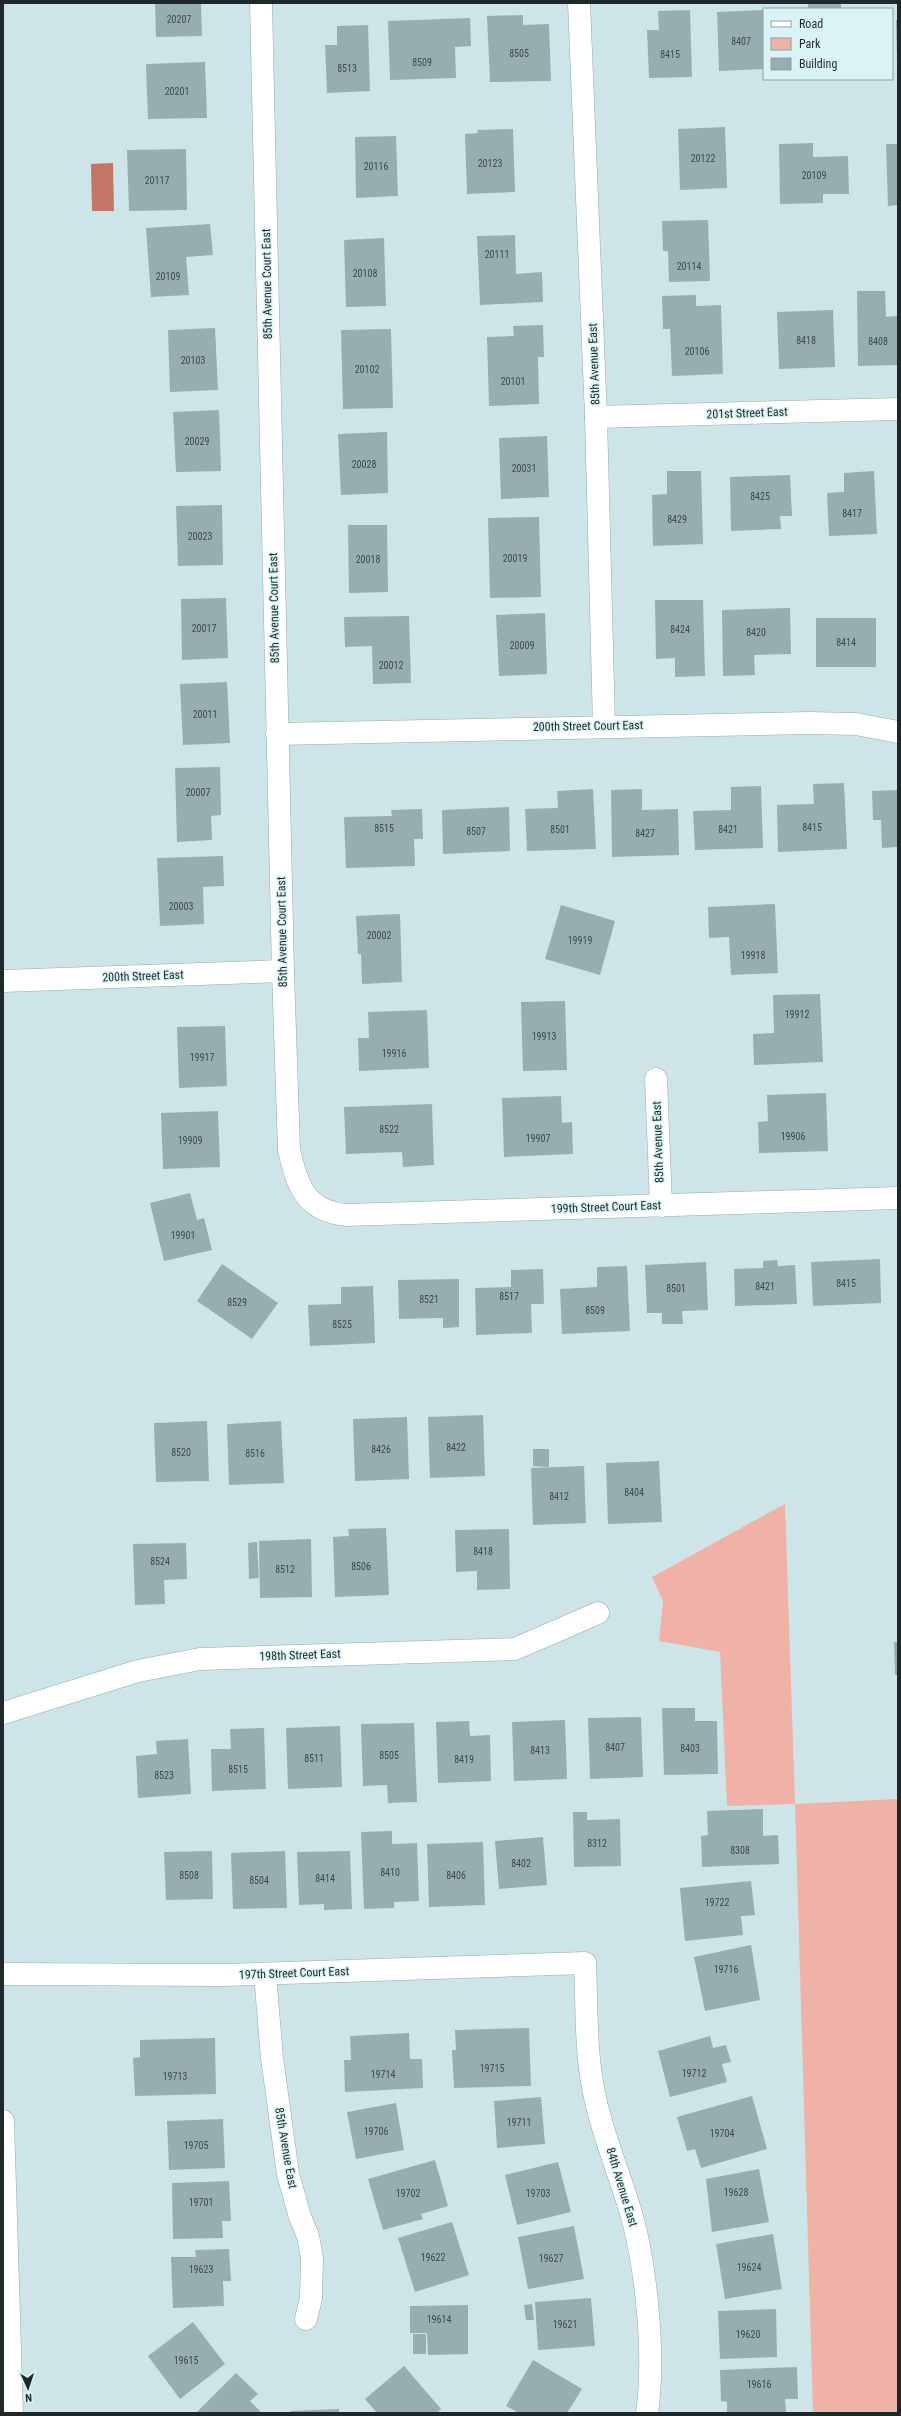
<svg xmlns="http://www.w3.org/2000/svg" width="901" height="2416" viewBox="0 0 901 2416" font-family="'Roboto Condensed',sans-serif">
	<rect width="100%" height="100%" fill="#cde5e9"/>
	<!-- green -->
	<polygon fill="#f0b2a6" points="785,1504 795,1804 898,1799 898,2413 813,2413 795,1804 727,1806 720,1652 659,1641 663,1601 652,1577"/>
	<!-- water -->
	<polygon fill="#c27668" points="113,163 114,211 92,211 91,164"/>
	<!-- building -->
	<g fill="#97aeb1">
		<polygon points="155,3 201,3 202,36 156,37"/>
		<rect x="808" y="3" width="33" height="6"/>
		<polygon points="690,10 692,77 649,78 647,30 659,30 658,11"/>
		<polygon points="764,10 764,69 719,71 717,12"/>
		<polygon points="523,15 523,25 549,24 551,81 490,82 487,16"/>
		<polygon points="470,18 471,46 455,47 456,78 390,80 388,21"/>
		<polygon points="896,20 898,20 898,62 897,62"/>
		<polygon points="368,25 370,91 327,93 325,45 337,45 337,26"/>
		<polygon points="205,62 207,118 148,119 146,64"/>
		<polygon points="725,127 727,188 680,190 678,129"/>
		<polygon points="513,129 515,192 467,194 465,134 478,133 477,130"/>
		<polygon points="396,136 398,196 356,198 355,137"/>
		<polygon points="813,143 813,157 848,156 849,194 823,194 823,203 780,204 779,144"/>
		<polygon points="886,144 898,144 898,205 888,206"/>
		<polygon points="186,149 187,210 129,211 127,150"/>
		<polygon points="708,220 710,281 669,282 668,251 663,251 662,221"/>
		<polygon points="210,224 213,255 186,257 189,295 151,297 146,228"/>
		<polygon points="515,235 516,274 542,272 543,302 480,305 477,236"/>
		<polygon points="384,238 386,306 346,307 344,240"/>
		<polygon points="857,291 885,291 886,317 898,316 898,365 858,366"/>
		<polygon points="696,295 696,306 721,305 723,374 672,376 670,329 663,329 662,296"/>
		<polygon points="833,310 835,367 779,369 777,312"/>
		<polygon points="543,325 544,357 538,357 539,404 489,406 487,337 514,336 513,326"/>
		<polygon points="215,328 218,390 170,392 168,330"/>
		<polygon points="391,329 393,408 343,409 341,330"/>
		<polygon points="219,410 221,471 176,472 173,412"/>
		<polygon points="387,432 388,493 341,495 338,434"/>
		<polygon points="547,436 549,497 501,499 499,438"/>
		<polygon points="667,471 701,471 703,544 653,546 652,495 667,494"/>
		<polygon points="874,471 877,534 829,536 827,493 844,492 844,473"/>
		<polygon points="790,475 792,516 780,516 781,529 731,531 730,477"/>
		<polygon points="222,505 223,565 178,566 176,506"/>
		<polygon points="539,517 541,597 490,598 488,518"/>
		<polygon points="348,525 387,525 388,592 349,593"/>
		<polygon points="226,598 228,658 182,660 181,599"/>
		<polygon points="655,600 703,600 705,676 675,677 675,658 656,659"/>
		<polygon points="790,608 791,654 754,655 755,675 723,676 722,610"/>
		<polygon points="545,613 547,674 499,676 496,615"/>
		<polygon points="409,616 411,683 373,684 372,646 345,647 344,617"/>
		<rect x="816" y="618" width="60" height="49"/>
		<polygon points="227,682 230,743 183,745 180,684"/>
		<polygon points="220,767 221,815 211,816 212,840 177,842 175,768"/>
		<polygon points="844,783 847,849 778,852 777,805 814,804 813,784"/>
		<polygon points="761,786 763,848 695,850 693,811 731,810 731,787"/>
		<polygon points="593,789 596,849 527,851 525,809 558,808 557,791"/>
		<polygon points="642,789 642,810 678,809 679,855 612,857 611,790"/>
		<polygon points="898,790 898,847 882,848 881,820 873,820 872,791"/>
		<polygon points="509,807 510,851 443,854 442,810"/>
		<polygon points="422,809 423,839 414,839 415,866 346,868 344,817 392,816 391,810"/>
		<polygon points="223,856 224,886 203,887 204,924 160,926 157,858"/>
		<polygon points="775,904 778,973 731,975 729,937 709,938 708,907"/>
		<polygon points="561,905 615,921 600,975 545,959"/>
		<polygon points="400,914 402,982 362,984 361,954 358,954 356,916"/>
		<polygon points="820,994 823,1062 754,1065 753,1034 774,1033 773,995"/>
		<polygon points="565,1001 567,1070 523,1071 521,1002"/>
		<polygon points="427,1010 429,1068 359,1071 358,1038 369,1038 368,1012"/>
		<polygon points="225,1026 227,1086 179,1088 177,1027"/>
		<polygon points="826,1093 828,1151 759,1153 758,1122 768,1121 767,1095"/>
		<polygon points="561,1096 562,1123 572,1122 573,1154 504,1157 502,1098"/>
		<polygon points="432,1104 434,1165 403,1167 402,1152 346,1154 344,1107"/>
		<polygon points="218,1111 220,1167 163,1169 161,1113"/>
		<polygon points="190,1193 197,1220 204,1218 212,1250 164,1261 150,1203"/>
		<polygon points="880,1259 881,1303 813,1306 811,1262"/>
		<polygon points="777,1260 778,1266 795,1265 797,1304 735,1306 734,1269 763,1268 763,1261"/>
		<polygon points="706,1262 708,1310 682,1311 683,1324 662,1324 662,1313 647,1313 645,1265"/>
		<polygon points="222,1264 278,1303 252,1339 197,1301"/>
		<polygon points="627,1266 630,1331 562,1334 560,1289 597,1287 597,1267"/>
		<polygon points="543,1269 544,1304 531,1304 532,1333 476,1335 475,1288 511,1287 511,1270"/>
		<polygon points="459,1279 459,1327 443,1328 443,1318 399,1319 398,1280"/>
		<polygon points="373,1286 375,1343 310,1346 308,1305 341,1304 341,1287"/>
		<polygon points="483,1415 485,1476 430,1478 428,1417"/>
		<polygon points="407,1417 409,1479 355,1481 353,1419"/>
		<polygon points="207,1421 209,1481 156,1482 154,1423"/>
		<polygon points="281,1421 284,1483 229,1485 227,1424"/>
		<polygon points="533,1449 549,1449 549,1467 533,1466"/>
		<polygon points="659,1461 662,1522 608,1524 606,1463"/>
		<polygon points="584,1466 586,1523 533,1525 531,1468"/>
		<polygon points="386,1528 389,1595 335,1597 333,1537 349,1536 348,1529"/>
		<polygon points="509,1529 510,1589 477,1590 477,1571 456,1572 455,1530"/>
		<polygon points="311,1539 312,1597 260,1598 259,1541"/>
		<polygon points="257,1542 259,1578 249,1579 248,1543"/>
		<polygon points="186,1543 187,1579 164,1580 165,1604 135,1605 133,1544"/>
		<polygon points="894,1642 898,1642 898,1675 895,1675"/>
		<polygon points="662,1708 695,1708 695,1721 717,1721 718,1774 664,1775"/>
		<polygon points="641,1717 643,1777 590,1779 588,1718"/>
		<polygon points="565,1720 567,1779 514,1781 512,1722"/>
		<polygon points="469,1721 470,1736 490,1735 491,1781 438,1783 436,1722"/>
		<polygon points="414,1723 417,1802 388,1803 387,1785 363,1786 361,1724"/>
		<polygon points="340,1726 342,1787 288,1789 286,1728"/>
		<polygon points="264,1728 266,1789 212,1791 211,1749 231,1749 230,1729"/>
		<polygon points="188,1739 191,1794 138,1798 136,1756 157,1754 156,1741"/>
		<polygon points="763,1809 763,1836 778,1835 779,1864 702,1867 701,1836 708,1835 707,1811"/>
		<polygon points="573,1812 587,1812 587,1820 620,1819 621,1866 574,1867"/>
		<polygon points="392,1831 392,1844 417,1843 419,1901 394,1902 394,1908 364,1909 361,1832"/>
		<polygon points="543,1837 547,1885 499,1889 495,1841"/>
		<polygon points="483,1842 485,1905 429,1907 427,1844"/>
		<polygon points="212,1851 213,1899 166,1900 164,1852"/>
		<polygon points="285,1851 287,1908 233,1909 231,1853"/>
		<polygon points="350,1851 352,1909 324,1910 324,1904 299,1905 297,1852"/>
		<polygon points="751,1881 755,1915 741,1916 743,1935 685,1941 680,1888"/>
		<polygon points="751,1945 760,2000 705,2011 694,1957"/>
		<polygon points="529,2028 531,2086 454,2088 452,2050 456,2050 455,2030"/>
		<polygon points="409,2033 410,2059 422,2059 423,2088 345,2092 344,2060 351,2060 350,2036"/>
		<polygon points="710,2036 713,2048 726,2045 731,2062 722,2064 727,2082 670,2097 658,2051"/>
		<polygon points="215,2038 216,2094 135,2096 133,2058 140,2057 140,2040"/>
		<polygon points="752,2096 767,2149 701,2168 695,2149 687,2151 677,2117"/>
		<polygon points="541,2097 545,2144 497,2148 494,2101"/>
		<polygon points="396,2103 404,2150 356,2159 347,2112"/>
		<polygon points="223,2119 225,2168 169,2170 167,2121"/>
		<polygon points="435,2160 448,2206 421,2214 423,2219 383,2230 368,2179"/>
		<polygon points="558,2162 571,2212 517,2225 505,2175"/>
		<polygon points="759,2169 769,2222 712,2232 706,2179"/>
		<polygon points="229,2181 231,2221 222,2221 223,2238 173,2239 172,2183"/>
		<polygon points="452,2222 469,2275 415,2292 398,2238"/>
		<polygon points="574,2226 584,2279 528,2289 518,2237"/>
		<polygon points="773,2234 782,2289 725,2299 716,2244"/>
		<polygon points="229,2249 231,2281 223,2281 224,2306 173,2308 171,2257 196,2257 195,2250"/>
		<polygon points="591,2298 595,2346 538,2350 535,2302"/>
		<polygon points="532,2304 534,2320 526,2320 524,2305"/>
		<polygon points="468,2305 468,2354 428,2355 427,2333 410,2333 410,2306"/>
		<polygon points="776,2309 777,2357 720,2359 718,2311"/>
		<polygon points="193,2322 225,2364 180,2399 148,2356"/>
		<rect x="413" y="2334" width="13" height="20"/>
		<polygon points="533,2360 582,2389 567,2413 519,2413 506,2406"/>
		<polygon points="404,2366 441,2409 437,2413 377,2413 365,2399"/>
		<polygon points="797,2367 798,2399 785,2399 786,2413 727,2413 727,2402 721,2401 720,2370"/>
		<polygon points="236,2373 258,2394 250,2401 262,2413 196,2413"/>
		<polygon points="339,2409 339,2413 290,2413 290,2411"/>
	</g>
	<g fill="none" stroke-linecap="round" stroke-linejoin="round">
		<defs>
			<g id="minor">
				<path d="M261 3 283 971 289 1150C297 1185 305 1211 346 1215L898 1198"/>
				<polyline points="579,3 596,417 604,725"/>
				<polyline points="596,417 898,409"/>
				<polyline points="277,734 809,723 856,724 898,732"/>
				<polyline points="3,981 283,971"/>
				<polyline points="656,1079 661,1206"/>
				<polyline points="3,1713 138,1671 200,1659 515,1649 598,1613"/>
				<path d="M3 1974 223 1975 585 1963C587 2008 585 2057 596 2102 605 2142 622 2180 633 2220 647 2275 655 2357 647 2413"/>
				<polyline points="265,1974 272,2058 288,2174 300,2217 308,2236 312,2258 311,2298 306,2319"/>
			</g>
			<polyline id="tertiary" points="3,2121 12,2413"/>
		</defs>
		<!-- minor casing -->
		<use href="#minor" stroke="#93aaad" stroke-width="23"/>
		<!-- tertiary casing -->
		<use href="#tertiary" stroke="#93aaad" stroke-width="23"/>
		<!-- minor -->
		<use href="#minor" stroke="#fff" stroke-width="22"/>
		<!-- tertiary -->
		<use href="#tertiary" stroke="#fff" stroke-width="22"/>
	</g>
	<g text-anchor="middle" dominant-baseline="central" stroke-width="3" stroke-linejoin="round" paint-order="stroke">
		<!-- number labels -->
		<g font-size="10" fill="#3d4a4c">
			<text x="179" y="19">20207</text>
			<text x="741" y="41">8407</text>
			<text x="519" y="53">8505</text>
			<text x="670" y="54">8415</text>
			<text x="422" y="62">8509</text>
			<text x="347" y="68">8513</text>
			<text x="177" y="91">20201</text>
			<text x="703" y="158">20122</text>
			<text x="490" y="163">20123</text>
			<text x="376" y="166">20116</text>
			<text x="814" y="175">20109</text>
			<text x="157" y="180">20117</text>
			<text x="497" y="254">20111</text>
			<text x="689" y="266">20114</text>
			<text x="365" y="273">20108</text>
			<text x="168" y="276">20109</text>
			<text x="806" y="340">8418</text>
			<text x="878" y="341">8408</text>
			<text x="697" y="351">20106</text>
			<text x="193" y="360">20103</text>
			<text x="367" y="369">20102</text>
			<text x="513" y="381">20101</text>
			<text x="197" y="441">20029</text>
			<text x="364" y="464">20028</text>
			<text x="524" y="468">20031</text>
			<text x="760" y="496">8425</text>
			<text x="852" y="513">8417</text>
			<text x="677" y="519">8429</text>
			<text x="200" y="536">20023</text>
			<text x="515" y="558">20019</text>
			<text x="368" y="559">20018</text>
			<text x="204" y="628">20017</text>
			<text x="680" y="629">8424</text>
			<text x="756" y="632">8420</text>
			<text x="846" y="642">8414</text>
			<text x="522" y="645">20009</text>
			<text x="391" y="665">20012</text>
			<text x="205" y="714">20011</text>
			<text x="198" y="792">20007</text>
			<text x="812" y="827">8415</text>
			<text x="384" y="828">8515</text>
			<text x="560" y="829">8501</text>
			<text x="728" y="829">8421</text>
			<text x="476" y="831">8507</text>
			<text x="645" y="833">8427</text>
			<text x="181" y="906">20003</text>
			<text x="379" y="935">20002</text>
			<text x="580" y="940">19919</text>
			<text x="753" y="955">19918</text>
			<text x="797" y="1014">19912</text>
			<text x="544" y="1036">19913</text>
			<text x="394" y="1053">19916</text>
			<text x="202" y="1057">19917</text>
			<text x="389" y="1129">8522</text>
			<text x="793" y="1136">19906</text>
			<text x="538" y="1138">19907</text>
			<text x="190" y="1140">19909</text>
			<text x="183" y="1235">19901</text>
			<text x="846" y="1283">8415</text>
			<text x="765" y="1286">8421</text>
			<text x="676" y="1288">8501</text>
			<text x="509" y="1296">8517</text>
			<text x="429" y="1299">8521</text>
			<text x="237" y="1302">8529</text>
			<text x="595" y="1310">8509</text>
			<text x="342" y="1324">8525</text>
			<text x="456" y="1447">8422</text>
			<text x="381" y="1449">8426</text>
			<text x="181" y="1452">8520</text>
			<text x="255" y="1453">8516</text>
			<text x="634" y="1492">8404</text>
			<text x="559" y="1496">8412</text>
			<text x="483" y="1551">8418</text>
			<text x="160" y="1561">8524</text>
			<text x="361" y="1566">8506</text>
			<text x="285" y="1569">8512</text>
			<text x="615" y="1747">8407</text>
			<text x="690" y="1748">8403</text>
			<text x="540" y="1750">8413</text>
			<text x="389" y="1755">8505</text>
			<text x="314" y="1758">8511</text>
			<text x="464" y="1759">8419</text>
			<text x="238" y="1769">8515</text>
			<text x="164" y="1775">8523</text>
			<text x="597" y="1843">8312</text>
			<text x="740" y="1850">8308</text>
			<text x="521" y="1863">8402</text>
			<text x="390" y="1872">8410</text>
			<text x="189" y="1875">8508</text>
			<text x="456" y="1875">8406</text>
			<text x="325" y="1878">8414</text>
			<text x="259" y="1880">8504</text>
			<text x="717" y="1902">19722</text>
			<text x="726" y="1969">19716</text>
			<text x="492" y="2068">19715</text>
			<text x="694" y="2073">19712</text>
			<text x="383" y="2074">19714</text>
			<text x="175" y="2076">19713</text>
			<text x="519" y="2122">19711</text>
			<text x="376" y="2131">19706</text>
			<text x="722" y="2133">19704</text>
			<text x="196" y="2145">19705</text>
			<text x="736" y="2192">19628</text>
			<text x="408" y="2193">19702</text>
			<text x="538" y="2193">19703</text>
			<text x="201" y="2202">19701</text>
			<text x="433" y="2257">19622</text>
			<text x="551" y="2258">19627</text>
			<text x="749" y="2267">19624</text>
			<text x="201" y="2269">19623</text>
			<text x="439" y="2319">19614</text>
			<text x="565" y="2324">19621</text>
			<text x="748" y="2334">19620</text>
			<text x="186" y="2360">19615</text>
			<text x="759" y="2384">19616</text>
		</g>
		<!-- street labels -->
		<g font-size="12" fill="#1f282a" stroke="#daf3f6">
			<text transform="translate(267 284) rotate(-91)">85th Avenue Court East</text>
			<text transform="translate(594 364) rotate(-92)">85th Avenue East</text>
			<text transform="translate(747 413) rotate(-2)">201st Street East</text>
			<text transform="translate(274 608) rotate(-91)">85th Avenue Court East</text>
			<text transform="translate(588 726) rotate(-1)">200th Street Court East</text>
			<text transform="translate(282 932) rotate(-91)">85th Avenue Court East</text>
			<text transform="translate(143 976) rotate(-2)">200th Street East</text>
			<text transform="translate(658 1142) rotate(-92)">85th Avenue East</text>
			<text transform="translate(606 1207) rotate(-2)">199th Street Court East</text>
			<text transform="translate(300 1655) rotate(-2)">198th Street East</text>
			<text transform="translate(294 1973) rotate(-2)">197th Street Court East</text>
			<text transform="translate(286 2148) rotate(80)">85th Avenue East</text>
			<text transform="translate(622 2187) rotate(73)">84th Avenue East</text>
		</g>
	</g>
	<!-- border -->
	<rect width="901" height="2416" fill="none" stroke="#1f282a" stroke-width="8"/>
	<!-- legend -->
	<rect x="763" y="8" width="130" height="72" fill="#daf3f6" stroke="#8fa2a4"/>
	<rect x="771" y="21" width="20" height="6" fill="#ffffff" stroke="#8fa2a4"/>
	<text x="799" y="28" font-size="12" fill="#1f282a">Road</text>
	<rect x="771" y="38" width="20" height="12" fill="#f0b2a6" stroke="#8fa2a4"/>
	<text x="799" y="48" font-size="12" fill="#1f282a">Park</text>
	<rect x="771" y="58" width="20" height="12" fill="#97aeb1" stroke="#8fa2a4"/>
	<text x="799" y="68" font-size="12" fill="#1f282a">Building</text>
	<!-- north arrow -->
	<g transform="translate(28 2388) rotate(177)" stroke="#daf3f6" stroke-width="3" paint-order="stroke">
	<path d="M0-3L7 15L0 10L-7 15Z" fill="#1f282a"/>
	<text y="-6" font-size="11" font-weight="bold" text-anchor="middle" fill="#1f282a">N</text>
	</g>
</svg>
